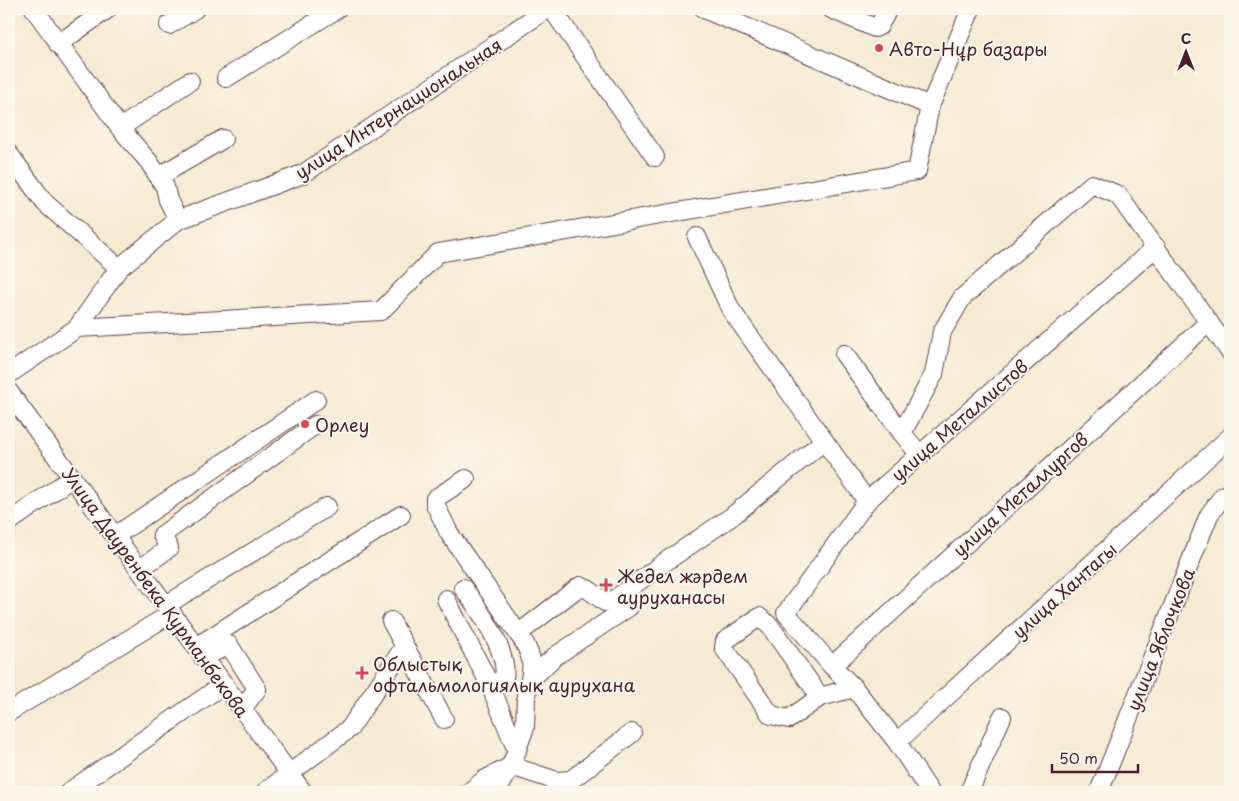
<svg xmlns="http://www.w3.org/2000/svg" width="1239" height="801" viewBox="0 0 1239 801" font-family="'Playpen Sans',sans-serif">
	<rect width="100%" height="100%" fill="#fbf7ec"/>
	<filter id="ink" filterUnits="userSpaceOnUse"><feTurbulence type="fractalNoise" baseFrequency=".02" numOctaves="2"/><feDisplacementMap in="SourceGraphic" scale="10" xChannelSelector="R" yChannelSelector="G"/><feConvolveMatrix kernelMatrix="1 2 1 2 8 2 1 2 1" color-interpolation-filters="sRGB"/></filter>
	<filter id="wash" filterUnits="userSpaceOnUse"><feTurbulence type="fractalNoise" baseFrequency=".0096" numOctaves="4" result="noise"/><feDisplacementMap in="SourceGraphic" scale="20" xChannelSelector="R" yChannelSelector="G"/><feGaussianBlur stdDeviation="1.12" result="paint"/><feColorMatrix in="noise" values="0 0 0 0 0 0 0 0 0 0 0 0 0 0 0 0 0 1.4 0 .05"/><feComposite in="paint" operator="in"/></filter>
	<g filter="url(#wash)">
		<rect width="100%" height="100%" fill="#f5ead3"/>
	</g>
	<g filter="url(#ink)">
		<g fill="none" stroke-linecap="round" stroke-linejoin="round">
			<defs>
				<g id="minor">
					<polyline points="34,9 120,128 149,162 165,187 168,200 178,220"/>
					<polyline points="552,9 655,157"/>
					<polyline points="704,9 930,106"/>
					<polyline points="831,9 875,28 879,26 888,9"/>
					<polyline points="169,25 195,9"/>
					<polyline points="58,44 108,9"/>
					<polyline points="226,78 337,9"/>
					<polyline points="120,128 190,81"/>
					<polyline points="9,154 45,203 119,268"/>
					<polyline points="158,177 223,139"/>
					<polyline points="697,237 731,310 867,501"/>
					<polyline points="77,328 381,311 438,253 917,171 930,106 971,9"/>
					<polyline points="844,354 902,433"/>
					<polyline points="9,374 77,328 119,268 178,220 303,174 547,9"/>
					<polyline points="9,392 303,792"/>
					<polyline points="920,455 902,433 934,374 942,332 962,298 1092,184 1118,195 1230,352"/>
					<path d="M466 479 439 496 435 499V504L449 533 524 642C532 658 533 663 530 680"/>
					<polyline points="9,522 72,478"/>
					<polyline points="115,536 316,400"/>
					<polyline points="140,569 169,548 162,535 315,425"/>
					<path d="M463 588C478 607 509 652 504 677L497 683 490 685"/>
					<polyline points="446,599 490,685 517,751"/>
					<polyline points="166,605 327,507"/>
					<polyline points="391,621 444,719"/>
					<polyline points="518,634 580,586 589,590 605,602 612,601 665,562 731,517 824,441"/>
					<polyline points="196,647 401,515"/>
					<polyline points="203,657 229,645 257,689 242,709"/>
					<polyline points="832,666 1209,322"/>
					<polyline points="820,697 770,626 759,617 725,641 724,648 771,715 789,719 820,697 854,688"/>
					<polyline points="9,712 172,613"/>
					<polyline points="897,742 1230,437"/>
					<polyline points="69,792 224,684"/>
					<polyline points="265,792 350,728 404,647"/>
					<polyline points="469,792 484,780 511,766 557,781 571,780 632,733"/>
					<polyline points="497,792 511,766 525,727 526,695 530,680 554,657 629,607"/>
					<polyline points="930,792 897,742 854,688 832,666 786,613 867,501 1156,247"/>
					<polyline points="969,792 1002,717"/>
					<polyline points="1099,792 1209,515 1222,497 1230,492"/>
				</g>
			</defs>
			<!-- minor casing -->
			<use href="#minor" stroke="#643d44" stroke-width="20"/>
			<!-- minor -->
			<use href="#minor" stroke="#fff" stroke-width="18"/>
		</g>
	</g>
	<!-- markers -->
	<g fill="#d1495b" stroke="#fbf7ec" stroke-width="2">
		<circle cx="879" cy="48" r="5"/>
		<circle cx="305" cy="424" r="5"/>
		<path d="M603.5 577.5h5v5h5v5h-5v5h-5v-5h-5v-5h5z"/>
		<path d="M359.5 665.5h5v5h5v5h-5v5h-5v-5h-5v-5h5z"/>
	</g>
	<g text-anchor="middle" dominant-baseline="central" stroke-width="4" stroke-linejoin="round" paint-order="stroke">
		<!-- poi labels -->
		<g font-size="18" fill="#4a1f2b" stroke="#fbf7ec" text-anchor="start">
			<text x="889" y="48">Авто-Нұр базары</text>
			<text x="315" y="424">Орлеу</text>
			<text x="617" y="575">Жедел жәрдем<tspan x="617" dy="21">ауруханасы</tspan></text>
			<text x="373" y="663">Облыстық<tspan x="373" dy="21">офтальмологиялық аурухана</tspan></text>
		</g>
		<!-- street labels -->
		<g font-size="18" fill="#4a1f2b" stroke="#fbf7ec">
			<text transform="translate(398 108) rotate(-33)">улица Интернациональная</text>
			<text transform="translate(959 420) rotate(-41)">улица Металлистов</text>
			<text transform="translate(1020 494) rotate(-42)">улица Металлургов</text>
			<text transform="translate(1064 590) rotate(-42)">улица Хантагы</text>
			<text transform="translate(156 592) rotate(54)">Улица Дауренбека Курманбекова</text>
			<text transform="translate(1160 639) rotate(-68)">улица Яблочкова</text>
		</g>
	</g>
	<!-- margin -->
	<rect width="1239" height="801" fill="none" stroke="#fbf7ec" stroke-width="30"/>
	<!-- north arrow -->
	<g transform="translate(1186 52)" stroke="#fbf7ec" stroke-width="4" paint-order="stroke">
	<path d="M0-4L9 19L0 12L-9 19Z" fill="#4a1f2b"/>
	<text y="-8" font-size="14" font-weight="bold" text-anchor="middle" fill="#4a1f2b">С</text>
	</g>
	<!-- scale -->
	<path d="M1052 764v8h86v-8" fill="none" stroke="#4a1f2b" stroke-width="2.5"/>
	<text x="1059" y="764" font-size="15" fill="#4a1f2b" stroke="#fbf7ec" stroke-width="4" paint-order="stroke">50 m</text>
</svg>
